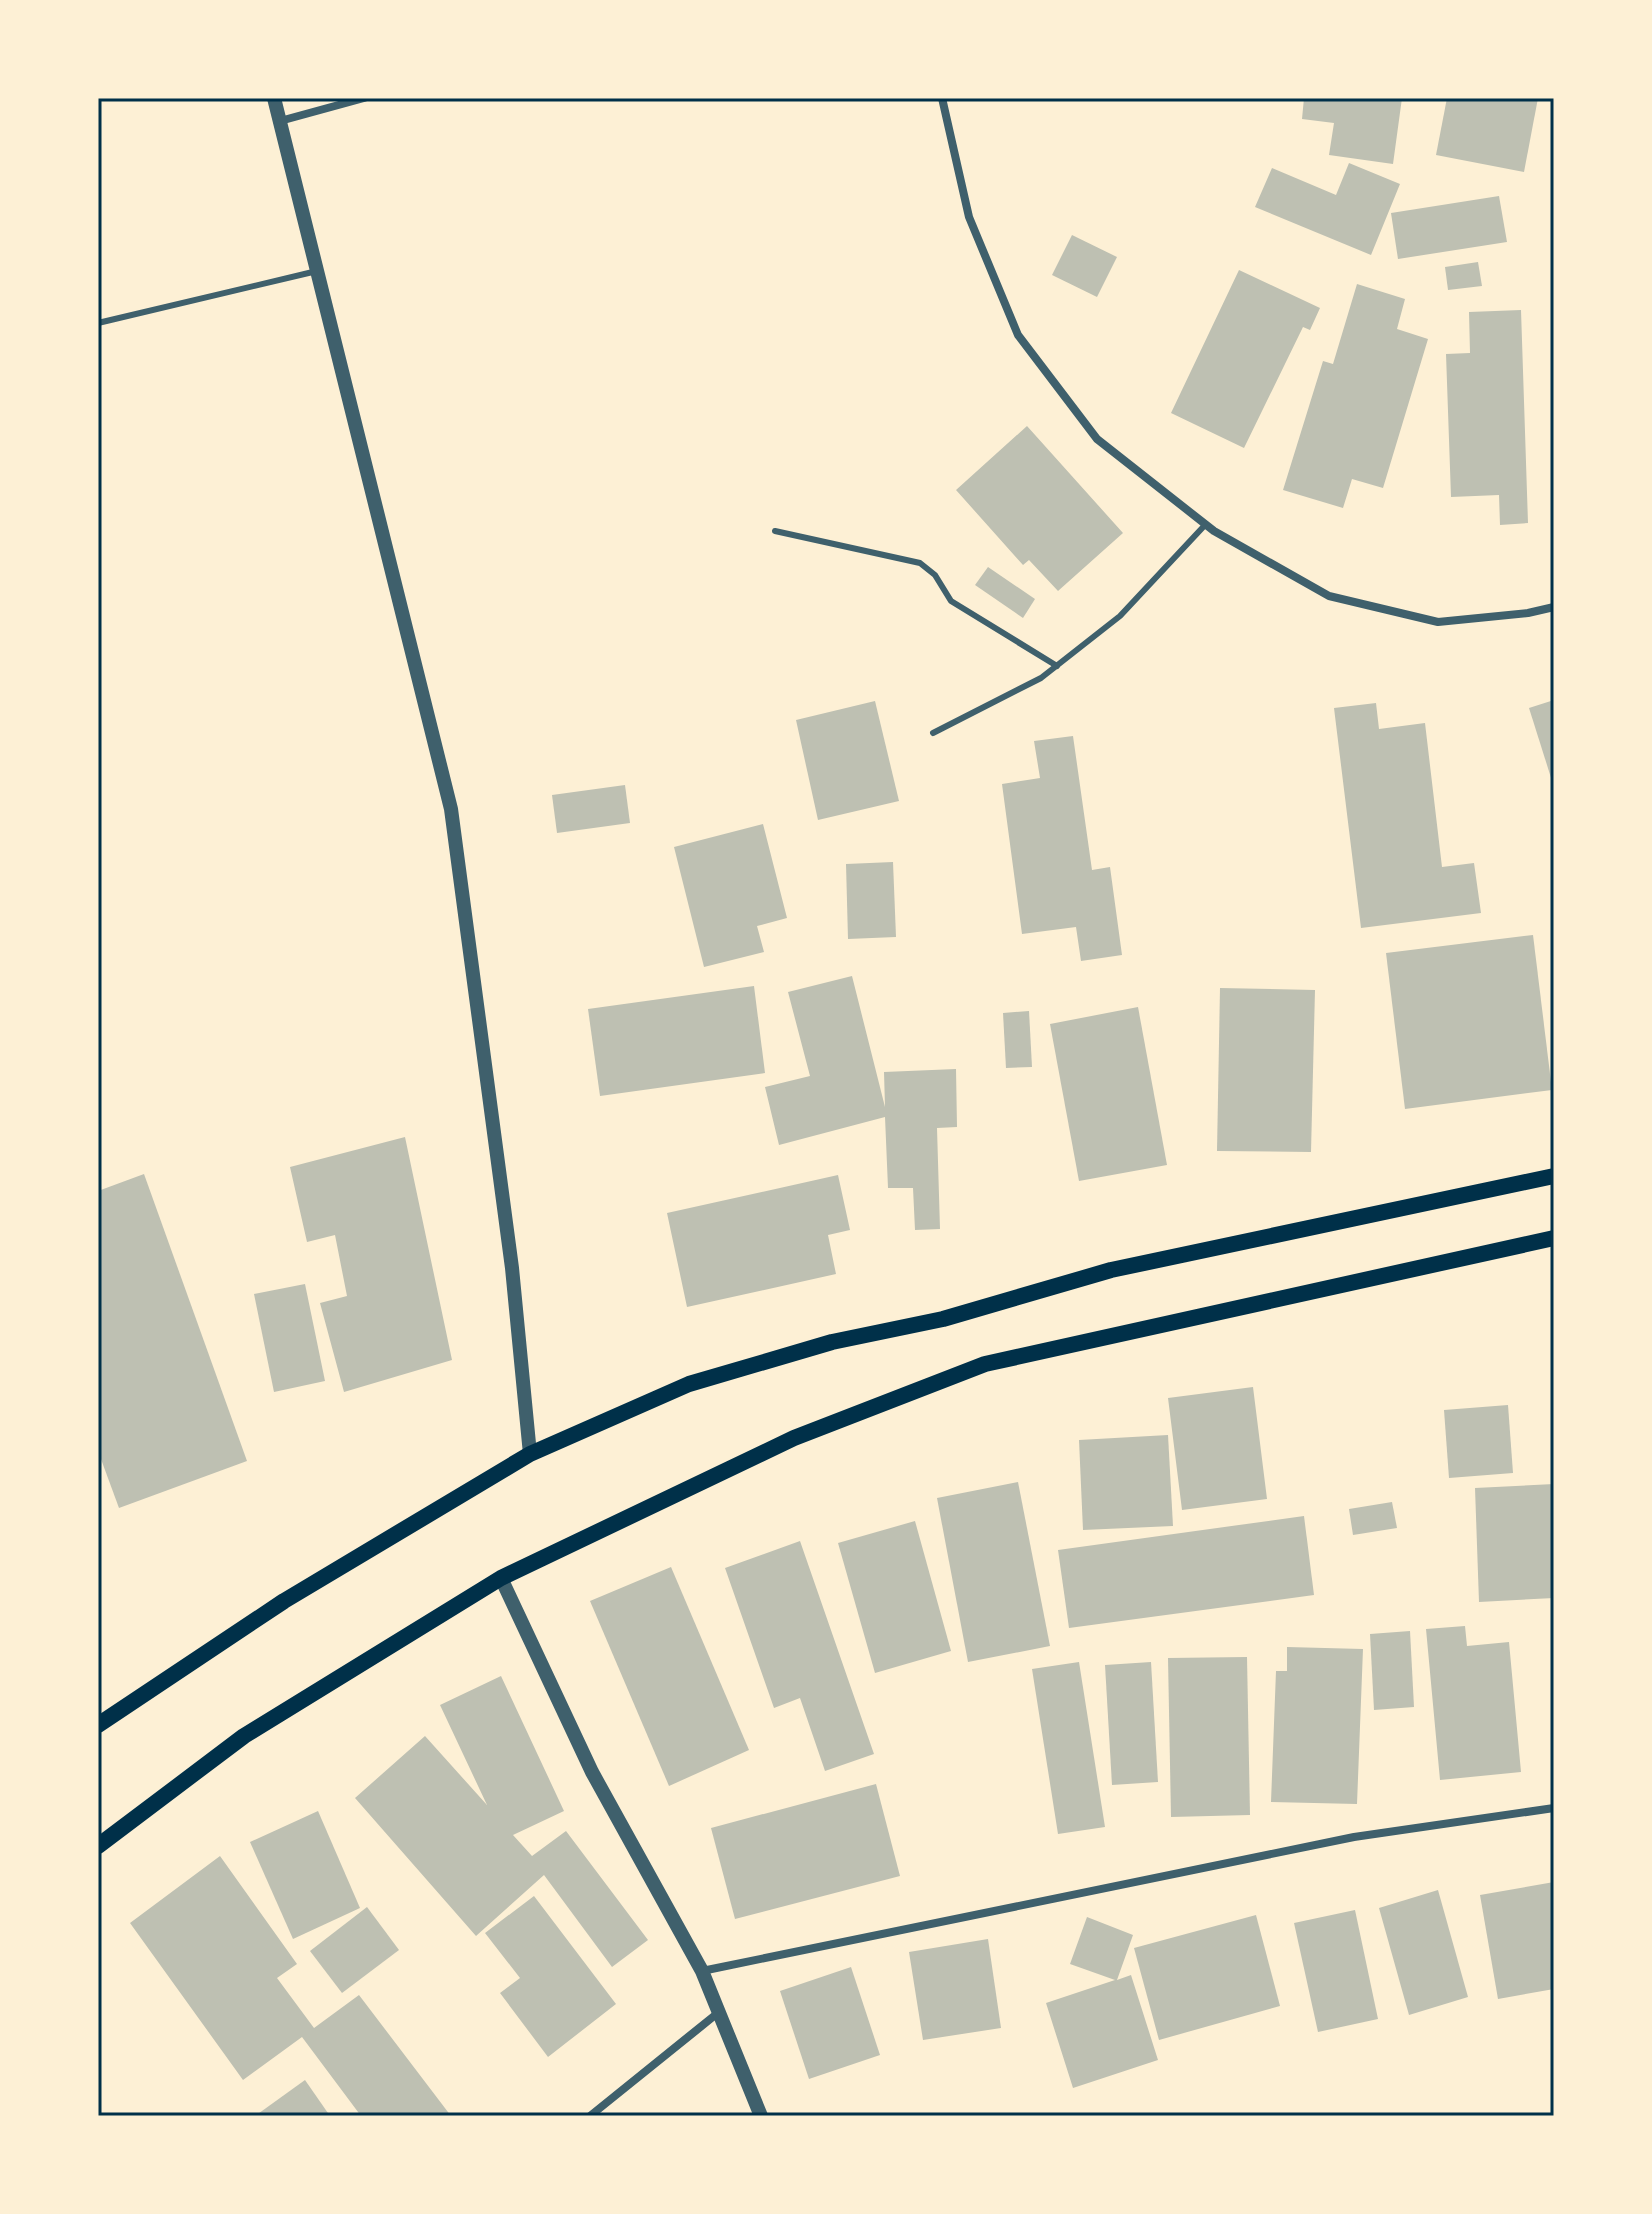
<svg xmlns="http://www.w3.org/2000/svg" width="1652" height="2214" viewBox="0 0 1652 2214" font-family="Merriweather,serif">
	<rect width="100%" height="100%" fill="#fdf0d5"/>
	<!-- building -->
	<g fill="#bec0b2">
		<polygon points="1304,98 1402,98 1393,164 1329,155 1334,123 1302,119"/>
		<polygon points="1447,98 1538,98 1524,172 1436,155"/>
		<polygon points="1349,163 1400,184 1371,255 1255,207 1272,168 1336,195"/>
		<polygon points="1499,196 1507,242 1398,259 1391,213"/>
		<polygon points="1072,235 1117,257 1097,297 1052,275"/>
		<polygon points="1478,262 1482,286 1448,290 1445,267"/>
		<polygon points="1239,270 1320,308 1310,330 1303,327 1244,448 1171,413"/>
		<polygon points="1357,284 1405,299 1397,329 1428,339 1383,488 1352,479 1343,508 1283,490 1323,361 1333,364"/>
		<polygon points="1521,310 1528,523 1500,525 1499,495 1451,497 1446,354 1470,353 1469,312"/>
		<polygon points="1027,426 1123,533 1058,591 1029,560 1023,565 956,490"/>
		<polygon points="988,567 1035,599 1023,618 975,585"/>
		<polygon points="1554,700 1554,784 1553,784 1529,708"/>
		<polygon points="875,701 899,801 818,820 796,720"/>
		<polygon points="1376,703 1379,729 1425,723 1442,867 1474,863 1481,913 1361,928 1334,708"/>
		<polygon points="1073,736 1092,870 1110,867 1122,955 1081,961 1076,927 1022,934 1002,784 1040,778 1034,741"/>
		<polygon points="625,785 630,823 557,833 552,795"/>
		<polygon points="763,824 787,918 757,926 764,952 704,967 674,847"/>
		<polygon points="893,862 896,937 848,939 846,864"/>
		<polygon points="1533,935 1552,1090 1405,1109 1386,953"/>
		<polygon points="852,976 885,1107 884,1072 956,1069 957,1127 937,1128 940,1229 915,1230 913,1188 888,1188 885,1117 779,1145 765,1087 810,1076 788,992"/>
		<polygon points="754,986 765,1073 600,1096 588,1009"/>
		<polygon points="1220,988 1315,990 1311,1152 1217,1151"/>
		<polygon points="1138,1007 1167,1165 1079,1181 1050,1024"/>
		<polygon points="1029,1011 1032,1067 1006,1068 1003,1013"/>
		<polygon points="405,1137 452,1360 344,1392 320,1303 347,1296 335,1235 307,1242 290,1167"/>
		<polygon points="144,1174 247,1461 119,1508 98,1451 98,1191"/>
		<polygon points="838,1175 850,1230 828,1235 836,1274 687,1307 667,1213"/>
		<polygon points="305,1284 325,1381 274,1392 254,1294"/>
		<polygon points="1253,1387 1267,1499 1182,1510 1168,1398"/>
		<polygon points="1508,1405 1513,1473 1449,1478 1444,1410"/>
		<polygon points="1168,1435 1173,1526 1083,1530 1079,1440"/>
		<polygon points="1018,1482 1050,1646 968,1662 937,1498"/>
		<polygon points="1554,1484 1554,1598 1479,1602 1475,1488"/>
		<polygon points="1392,1502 1397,1528 1353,1535 1349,1509"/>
		<polygon points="1304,1516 1314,1595 1069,1628 1058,1550"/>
		<polygon points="915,1521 951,1651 875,1673 838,1543"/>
		<polygon points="800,1541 874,1754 825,1771 800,1698 774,1708 725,1568"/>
		<polygon points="671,1567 749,1750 669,1786 590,1601"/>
		<polygon points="1465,1626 1467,1646 1509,1642 1521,1772 1440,1780 1426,1629"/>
		<polygon points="1410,1631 1414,1707 1374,1710 1370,1634"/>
		<polygon points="1287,1647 1363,1649 1357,1804 1271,1802 1276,1671 1287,1671"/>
		<polygon points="1247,1657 1250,1815 1171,1817 1168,1658"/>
		<polygon points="1079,1662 1105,1827 1058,1834 1032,1669"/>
		<polygon points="1151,1662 1158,1782 1112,1785 1105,1665"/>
		<polygon points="501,1676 564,1811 513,1835 532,1856 566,1831 648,1940 612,1967 544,1875 476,1936 355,1798 425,1736 487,1805 440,1705"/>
		<polygon points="876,1784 900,1876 735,1919 711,1828"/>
		<polygon points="318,1811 360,1908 293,1939 250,1842"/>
		<polygon points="220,1856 297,1964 277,1978 314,2028 359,1995 451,2116 361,2116 302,2037 243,2080 130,1923"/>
		<polygon points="1554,1882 1554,1989 1498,1999 1480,1895"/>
		<polygon points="1438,1890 1468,1997 1409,2015 1379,1908"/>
		<polygon points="534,1896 616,2004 548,2057 500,1993 520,1978 485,1933"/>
		<polygon points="367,1907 399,1950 342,1993 310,1951"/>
		<polygon points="1355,1910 1378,2019 1318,2032 1294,1923"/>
		<polygon points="1256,1915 1280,2006 1159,2040 1134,1948"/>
		<polygon points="1087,1917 1133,1935 1117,1980 1131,1975 1158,2060 1073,2088 1046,2003 1115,1980 1070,1964"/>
		<polygon points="988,1939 1001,2028 923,2040 909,1952"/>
		<polygon points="851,1967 880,2055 809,2079 780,1991"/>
		<polygon points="305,2080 330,2116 255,2116"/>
	</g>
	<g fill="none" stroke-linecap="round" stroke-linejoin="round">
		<!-- service -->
		<g stroke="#3f606c" stroke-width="6">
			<polyline points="98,323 317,271"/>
			<polyline points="775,531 920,563 935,575 951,601 1057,666"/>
			<polyline points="933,733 1041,678 1120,616 1205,525"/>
		</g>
		<!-- minor -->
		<g stroke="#3f606c" stroke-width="8">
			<polyline points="942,98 969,217 1018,335 1097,439 1214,531 1329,596 1438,622 1528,613 1554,607"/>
			<polyline points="280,121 364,98"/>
			<polyline points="702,1971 1354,1837 1554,1808"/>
			<polyline points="590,2116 719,2012"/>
		</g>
		<!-- tertiary -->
		<g stroke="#3f606c" stroke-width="14">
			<polyline points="274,98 451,809 512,1268 530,1454"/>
			<polyline points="501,1578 592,1772 702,1971 761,2116"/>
		</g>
		<!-- secondary -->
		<g stroke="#003049" stroke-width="16">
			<polyline points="98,1725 284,1601 530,1454 689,1384 832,1342 943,1319 1111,1270 1554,1176"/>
			<polyline points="98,1846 244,1736 501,1578 794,1438 985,1364 1554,1238"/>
		</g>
	</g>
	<!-- border -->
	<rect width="1652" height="2214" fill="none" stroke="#fdf0d5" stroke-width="200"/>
	<rect x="100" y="100" width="1452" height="2014" fill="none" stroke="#003049" stroke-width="3"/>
</svg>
